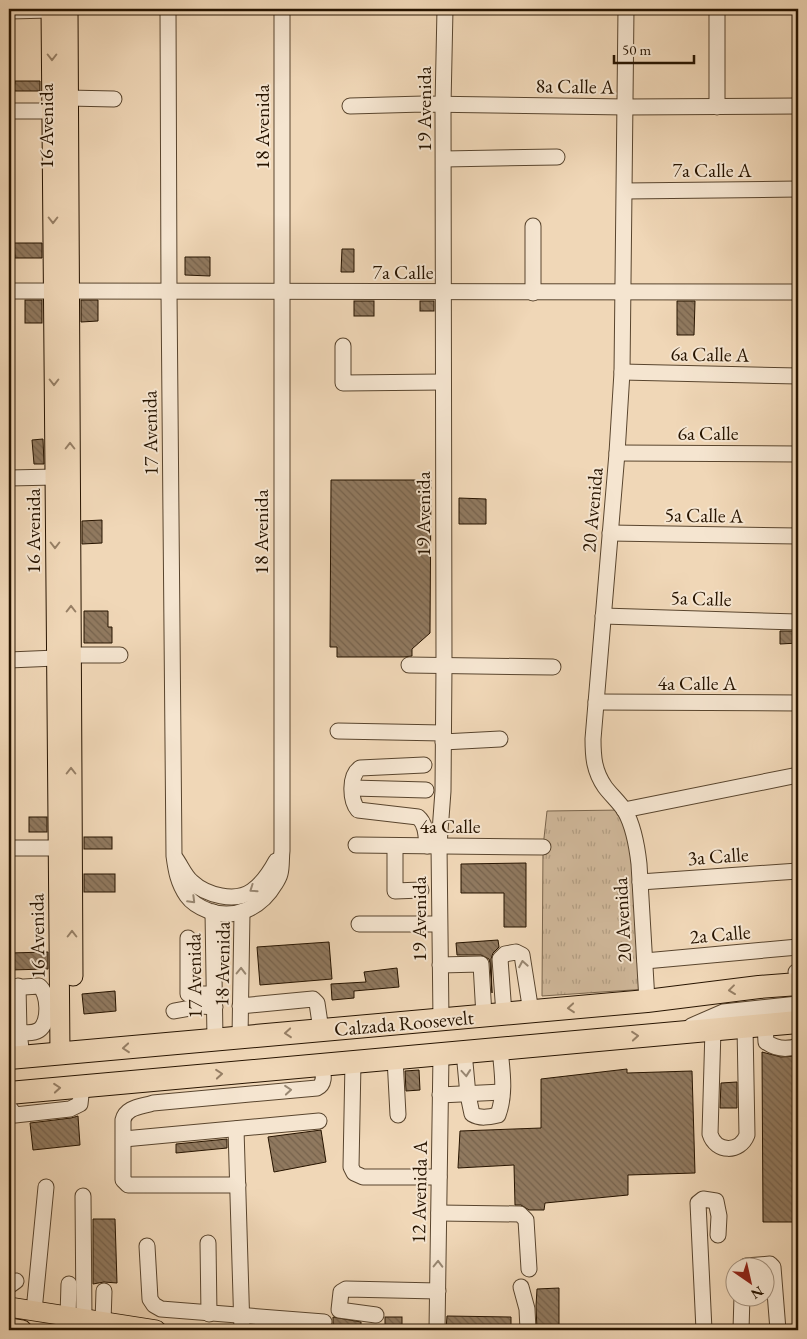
<svg xmlns="http://www.w3.org/2000/svg" width="807" height="1339" viewBox="0 0 807 1339" font-family="'EB Garamond',serif">
	<defs>
		<pattern id="grass-tufts" width="24" height="20" patternUnits="userSpaceOnUse" patternTransform="scale(1.25)"><rect width="24" height="20" fill="#ceb698"/><path d="M3 7l-1-3M5 7V3M7 7l1-3M15 17l-1-3M17 17v-4M19 17l1-3" fill="none" stroke="#b19c81"/></pattern>
		<pattern id="building-back-hatch" width="6" height="6" patternUnits="userSpaceOnUse" patternTransform="scale(1.25)"><rect width="6" height="6" fill="#90795f"/><path d="M-1 5l2 2M0 0l6 6M5-1l2 2" fill="none" stroke="#76624c"/></pattern>
	</defs>
	<rect width="100%" height="100%" fill="#f0d7b7"/>
	<filter id="stains"><feTurbulence type="fractalNoise" baseFrequency=".004" numOctaves="4"/><feColorMatrix values="0 0 0 0 .2 0 0 0 0 .09 0 0 0 0 .02 0 0 0 .5 -.17"/></filter>
	<radialGradient id="worn" r=".72"><stop offset=".6" stop-color="#630" stop-opacity="0"/><stop offset="1" stop-color="#630" stop-opacity=".3"/></radialGradient>
	<!-- grass -->
	<polygon fill="url(#grass-tufts)" stroke="#7a654c" points="624,810 632,828 647,989 542,996 543,847 547,811"/>
	<!-- building -->
	<g fill="url(#building-back-hatch)" stroke="#271400">
		<polygon points="15,81 40,81 40,91 14,91"/>
		<polygon points="14,243 42,243 42,258 15,258"/>
		<polygon points="342,249 354,249 354,272 341,272"/>
		<polygon points="185,257 210,257 210,276 185,275"/>
		<rect x="25" y="300" width="17" height="23"/>
		<polygon points="81,300 98,300 98,321 81,322"/>
		<rect x="354" y="301" width="20" height="15"/>
		<rect x="420" y="301" width="14" height="10"/>
		<polygon points="677,301 695,301 694,335 677,335"/>
		<polygon points="43,439 44,464 34,464 32,440"/>
		<polygon points="331,480 431,480 430,633 412,649 412,656 404,657 337,657 337,647 330,647"/>
		<polygon points="459,498 486,499 486,524 459,524"/>
		<polygon points="102,520 102,543 82,544 82,521"/>
		<polygon points="84,611 108,611 108,627 112,627 112,643 84,643"/>
		<polygon points="780,631 798,631 798,643 780,644"/>
		<rect x="29" y="817" width="18" height="15"/>
		<rect x="84" y="837" width="28" height="12"/>
		<polygon points="526,863 526,927 504,927 504,893 461,893 461,864"/>
		<rect x="84" y="874" width="31" height="18"/>
		<polygon points="498,940 499,947 493,953 491,959 492,993 490,963 489,959 481,955 457,955 456,943"/>
		<polygon points="329,942 332,979 260,985 257,947"/>
		<polygon points="48,952 48,969 9,970 9,953"/>
		<polygon points="397,968 399,987 354,991 354,998 332,1000 331,984 366,982 364,972"/>
		<polygon points="115,991 116,1011 84,1014 82,994"/>
		<polygon points="762,1052 781,1057 798,1056 798,1222 763,1222"/>
		<polygon points="627,1069 627,1073 692,1071 695,1173 628,1175 628,1195 545,1203 544,1210 529,1210 521,1205 515,1205 514,1165 458,1168 460,1131 541,1128 541,1079"/>
		<polygon points="419,1070 420,1090 406,1091 405,1071"/>
		<polygon points="737,1082 737,1108 720,1108 721,1083"/>
		<polygon points="78,1116 80,1145 33,1150 30,1123 71,1118"/>
		<polygon points="321,1130 326,1162 274,1172 268,1137"/>
		<polygon points="227,1139 227,1148 176,1153 176,1144"/>
		<polygon points="93,1219 115,1219 117,1283 104,1282 93,1284"/>
		<polygon points="559,1288 559,1330 537,1330 536,1306 537,1289"/>
		<polygon points="447,1316 511,1317 511,1330 446,1330"/>
		<polygon points="333,1317 361,1322 361,1330 333,1330"/>
		<rect x="385" y="1317" width="17" height="13"/>
	</g>
	<g fill="none" stroke-linecap="round" stroke-linejoin="round">
		<defs>
			<g id="minor">
				<path d="M168 9 169 292 174 856C176 871 178 883 187 896 192 903 201 908 209 911 235 920 261 908 275 884 277 881 279 878 280 874 282 867 281 858 282 851V9"/>
				<path d="M626 9 622 372 617 453 593 739C593 757 594 771 605 787 611 795 619 802 625 811 634 827 637 846 639 864L647 1001"/>
				<polyline points="717,9 717,107"/>
				<polyline points="9,11 51,10"/>
				<polyline points="68,98 114,99"/>
				<polyline points="350,106 424,104 626,107 798,106"/>
				<polyline points="9,111 52,111"/>
				<polyline points="444,159 557,157"/>
				<polyline points="625,191 798,189"/>
				<polyline points="533,226 533,293"/>
				<polyline points="9,291 798,292"/>
				<polyline points="343,346 343,383 443,382"/>
				<polyline points="622,372 798,376"/>
				<polyline points="617,453 798,454"/>
				<polyline points="9,478 55,477"/>
				<polyline points="610,533 798,536"/>
				<polyline points="603,616 798,622"/>
				<polyline points="71,655 120,655"/>
				<polyline points="9,660 56,658"/>
				<polyline points="409,665 553,667"/>
				<polyline points="596,702 798,703"/>
				<polyline points="338,731 443,733"/>
				<polyline points="443,742 500,739"/>
				<path d="M424 765 360 768C349 776 350 800 358 810L418 817C426 824 426 835 427 846"/>
				<polyline points="353,788 426,790"/>
				<polyline points="624,810 798,775"/>
				<polyline points="356,845 543,847"/>
				<polyline points="395,846 395,891 421,890"/>
				<polyline points="9,848 68,848"/>
				<path d="M176 859C181 866 185 876 192 882 206 895 235 903 252 891 263 883 270 872 276 861"/>
				<polyline points="640,882 798,871"/>
				<polyline points="213,912 215,1039"/>
				<polyline points="359,924 439,924"/>
				<polyline points="188,938 188,994 214,994"/>
				<polyline points="645,961 798,947"/>
				<polyline points="440,965 481,964 484,1016"/>
				<polyline points="796,972 798,972"/>
				<polyline points="18,986 19,1032 22,1057"/>
				<path d="M9 988 39 986C49 993 50 1023 39 1030 33 1034 25 1033 19 1032"/>
				<polyline points="240,1006 313,999 317,1003 321,1030"/>
				<polyline points="174,1011 201,1006 215,1007"/>
				<polyline points="504,1014 500,959 505,954 516,952 522,955 531,1012"/>
				<polyline points="441,1020 439,845 443,791 444,665 443,105 445,9"/>
				<path d="M765 1025 766 1042C776 1049 787 1050 798 1046"/>
				<polyline points="691,1026 723,1012 798,1004"/>
				<path d="M713 1029 710 1134C716 1153 740 1153 747 1135L745 1027"/>
				<polyline points="240,1037 242,913"/>
				<path d="M464 1052 468 1095 472 1114C480 1119 489 1117 498 1115 506 1093 502 1071 500 1049"/>
				<polyline points="395,1058 398,1115"/>
				<polyline points="353,1062 351,1167 354,1173 363,1177 439,1177"/>
				<polyline points="440,1095 502,1092"/>
				<polyline points="9,1107 15,1115 70,1109 80,1104 82,1086"/>
				<polyline points="236,1129 242,1330"/>
				<polyline points="124,1139 319,1121"/>
				<path d="M238 1185H128L123 1180V1120C126 1107 141 1107 153 1103L317 1088C326 1084 323 1073 322 1065"/>
				<polyline points="83,1196 84,1319"/>
				<polyline points="439,1213 520,1214 526,1220 529,1269"/>
				<polyline points="208,1243 209,1314"/>
				<polyline points="147,1246 150,1299 154,1305 161,1309 324,1322"/>
				<polyline points="746,1266 770,1264 773,1267 778,1330"/>
				<polyline points="9,1286 16,1281"/>
				<polyline points="521,1287 527,1309 528,1330"/>
				<polyline points="34,1311 46,1187"/>
				<polyline points="376,1315 339,1310 341,1292 346,1289 438,1291"/>
				<polyline points="68,1316 69,1284"/>
				<polyline points="103,1322 104,1291"/>
				<polyline points="437,1330 441,1054"/>
				<polyline points="704,1330 698,1203 703,1199 716,1201 719,1216 718,1235"/>
				<polyline points="741,1330 742,1296"/>
			</g>
			<g id="major">
				<polyline points="51,9 60,1053"/>
				<polyline points="68,9 73,976"/>
				<polyline points="9,1307 156,1330"/>
				<polyline points="9,1328 22,1330"/>
			</g>
			<g id="highway">
				<polyline points="9,1058 647,1001 759,987 798,984"/>
				<polyline points="9,1093 798,1022"/>
			</g>
		</defs>
		<!-- minor casing -->
		<use href="#minor" stroke="#59452e" stroke-width="17"/>
		<!-- major casing -->
		<use href="#major" stroke="#271400" stroke-width="21"/>
		<!-- highway casing -->
		<use href="#highway" stroke="#271400" stroke-width="24"/>
		<!-- minor -->
		<use href="#minor" stroke="#f5e5d0" stroke-width="15"/>
		<!-- major -->
		<use href="#major" stroke="#f0d7b7" stroke-width="19"/>
		<!-- highway -->
		<use href="#highway" stroke="#f0d7b7" stroke-width="22"/>
	</g>
	<!-- one-way arrows -->
	<defs><path id="oneway-chevron" d="M-2-3.5L2.5 0L-2 3.5" fill="none" stroke-width="1.6" stroke-linecap="round" stroke-linejoin="round" transform="scale(1.25)"/></defs>
	<g stroke="#967f65">
		<use href="#oneway-chevron" transform="translate(52 57) rotate(90)"/>
		<use href="#oneway-chevron" transform="translate(53 220) rotate(90)"/>
		<use href="#oneway-chevron" transform="translate(54 382) rotate(90)"/>
		<use href="#oneway-chevron" transform="translate(70 446) rotate(-90)"/>
		<use href="#oneway-chevron" transform="translate(55 545) rotate(90)"/>
		<use href="#oneway-chevron" transform="translate(71 609) rotate(-90)"/>
		<use href="#oneway-chevron" transform="translate(71 771) rotate(-90)"/>
		<use href="#oneway-chevron" transform="translate(72 934) rotate(-90)"/>
		<use href="#oneway-chevron" transform="translate(732 990) rotate(173)"/>
		<use href="#oneway-chevron" transform="translate(571 1008) rotate(175)"/>
		<use href="#oneway-chevron" transform="translate(288 1033) rotate(175)"/>
		<use href="#oneway-chevron" transform="translate(635 1036) rotate(-5)"/>
		<use href="#oneway-chevron" transform="translate(126 1048) rotate(175)"/>
		<use href="#oneway-chevron" transform="translate(219 1074) rotate(-5)"/>
		<use href="#oneway-chevron" transform="translate(57 1088) rotate(-5)"/>
	</g>
	<g stroke="#988772">
		<use href="#oneway-chevron" transform="translate(253 889) rotate(145)"/>
		<use href="#oneway-chevron" transform="translate(192 900) rotate(45)"/>
		<use href="#oneway-chevron" transform="translate(523 964) rotate(-100)"/>
		<use href="#oneway-chevron" transform="translate(241 971) rotate(-89)"/>
		<use href="#oneway-chevron" transform="translate(466 1073) rotate(85)"/>
		<use href="#oneway-chevron" transform="translate(288 1090) rotate(-5)"/>
		<use href="#oneway-chevron" transform="translate(438 1264) rotate(-89)"/>
	</g>
	<g text-anchor="middle" dominant-baseline="central" stroke-width="4" stroke-linejoin="round" paint-order="stroke">
		<!-- street labels -->
		<g font-size="20" fill="#271400" stroke="#f5e5d0">
			<text transform="translate(575 86) rotate(1)">8a Calle A</text>
			<text transform="translate(424 109) rotate(-90)">19 Avenida</text>
			<text transform="translate(46 126) rotate(-90)">16 Avenida</text>
			<text transform="translate(262 127) rotate(-90)">18 Avenida</text>
			<text x="712" y="170">7a Calle A</text>
			<text x="403" y="272">7a Calle</text>
			<text transform="translate(710 354) rotate(1)">6a Calle A</text>
			<text transform="translate(150 433) rotate(-91)">17 Avenida</text>
			<text x="708" y="433">6a Calle</text>
			<text transform="translate(592 510) rotate(-85)">20 Avenida</text>
			<text transform="translate(423 514) rotate(-90)">19 Avenida</text>
			<text transform="translate(704 515) rotate(1)">5a Calle A</text>
			<text transform="translate(33 531) rotate(-90)">16 Avenida</text>
			<text transform="translate(261 532) rotate(-90)">18 Avenida</text>
			<text transform="translate(701 598) rotate(2)">5a Calle</text>
			<text x="697" y="683">4a Calle A</text>
			<text x="450" y="826">4a Calle</text>
			<text transform="translate(718 856) rotate(-4)">3a Calle</text>
			<text transform="translate(419 919) rotate(-90)">19 Avenida</text>
			<text transform="translate(622 920) rotate(-93)">20 Avenida</text>
			<text transform="translate(720 934) rotate(-5)">2a Calle</text>
			<text transform="translate(37 936) rotate(-91)">16 Avenida</text>
			<text transform="translate(222 964) rotate(-89)">18 Avenida</text>
			<text transform="translate(194 976) rotate(-91)">17 Avenida</text>
			<text transform="translate(404 1023) rotate(-5)">Calzada Roosevelt</text>
			<text transform="translate(419 1192) rotate(-89)">12 Avenida A</text>
		</g>
	</g>
	<!-- margin -->
	<rect width="807" height="1339" fill="none" stroke="#f0d7b7" stroke-width="30"/>
	<rect x="10" y="10" width="787" height="1319" fill="none" stroke="#271400" stroke-width="2.5"/>
	<rect x="15" y="15" width="777" height="1309" fill="none" stroke="#271400"/>
	<!-- north arrow -->
	<g transform="translate(750 1282) rotate(146)"><circle r="24" fill="#f5e5d0" stroke="#a3917d"/>
	<path d="M0-4L9 19L0 12L-9 19Z" fill="#8f2418"/>
	<text y="-8" font-size="14" font-weight="bold" text-anchor="middle" fill="#271400">N</text>
	</g>
	<!-- scale -->
	<path d="M614 55v8h80v-8" fill="none" stroke="#271400" stroke-width="2.5"/>
	<text x="622" y="55" font-size="15" fill="#271400" stroke="#f5e5d0" stroke-width="4" paint-order="stroke">50 m</text>
	<rect width="100%" height="100%" filter="url(#stains)"/>
	<rect width="100%" height="100%" fill="url(#worn)"/>
</svg>
